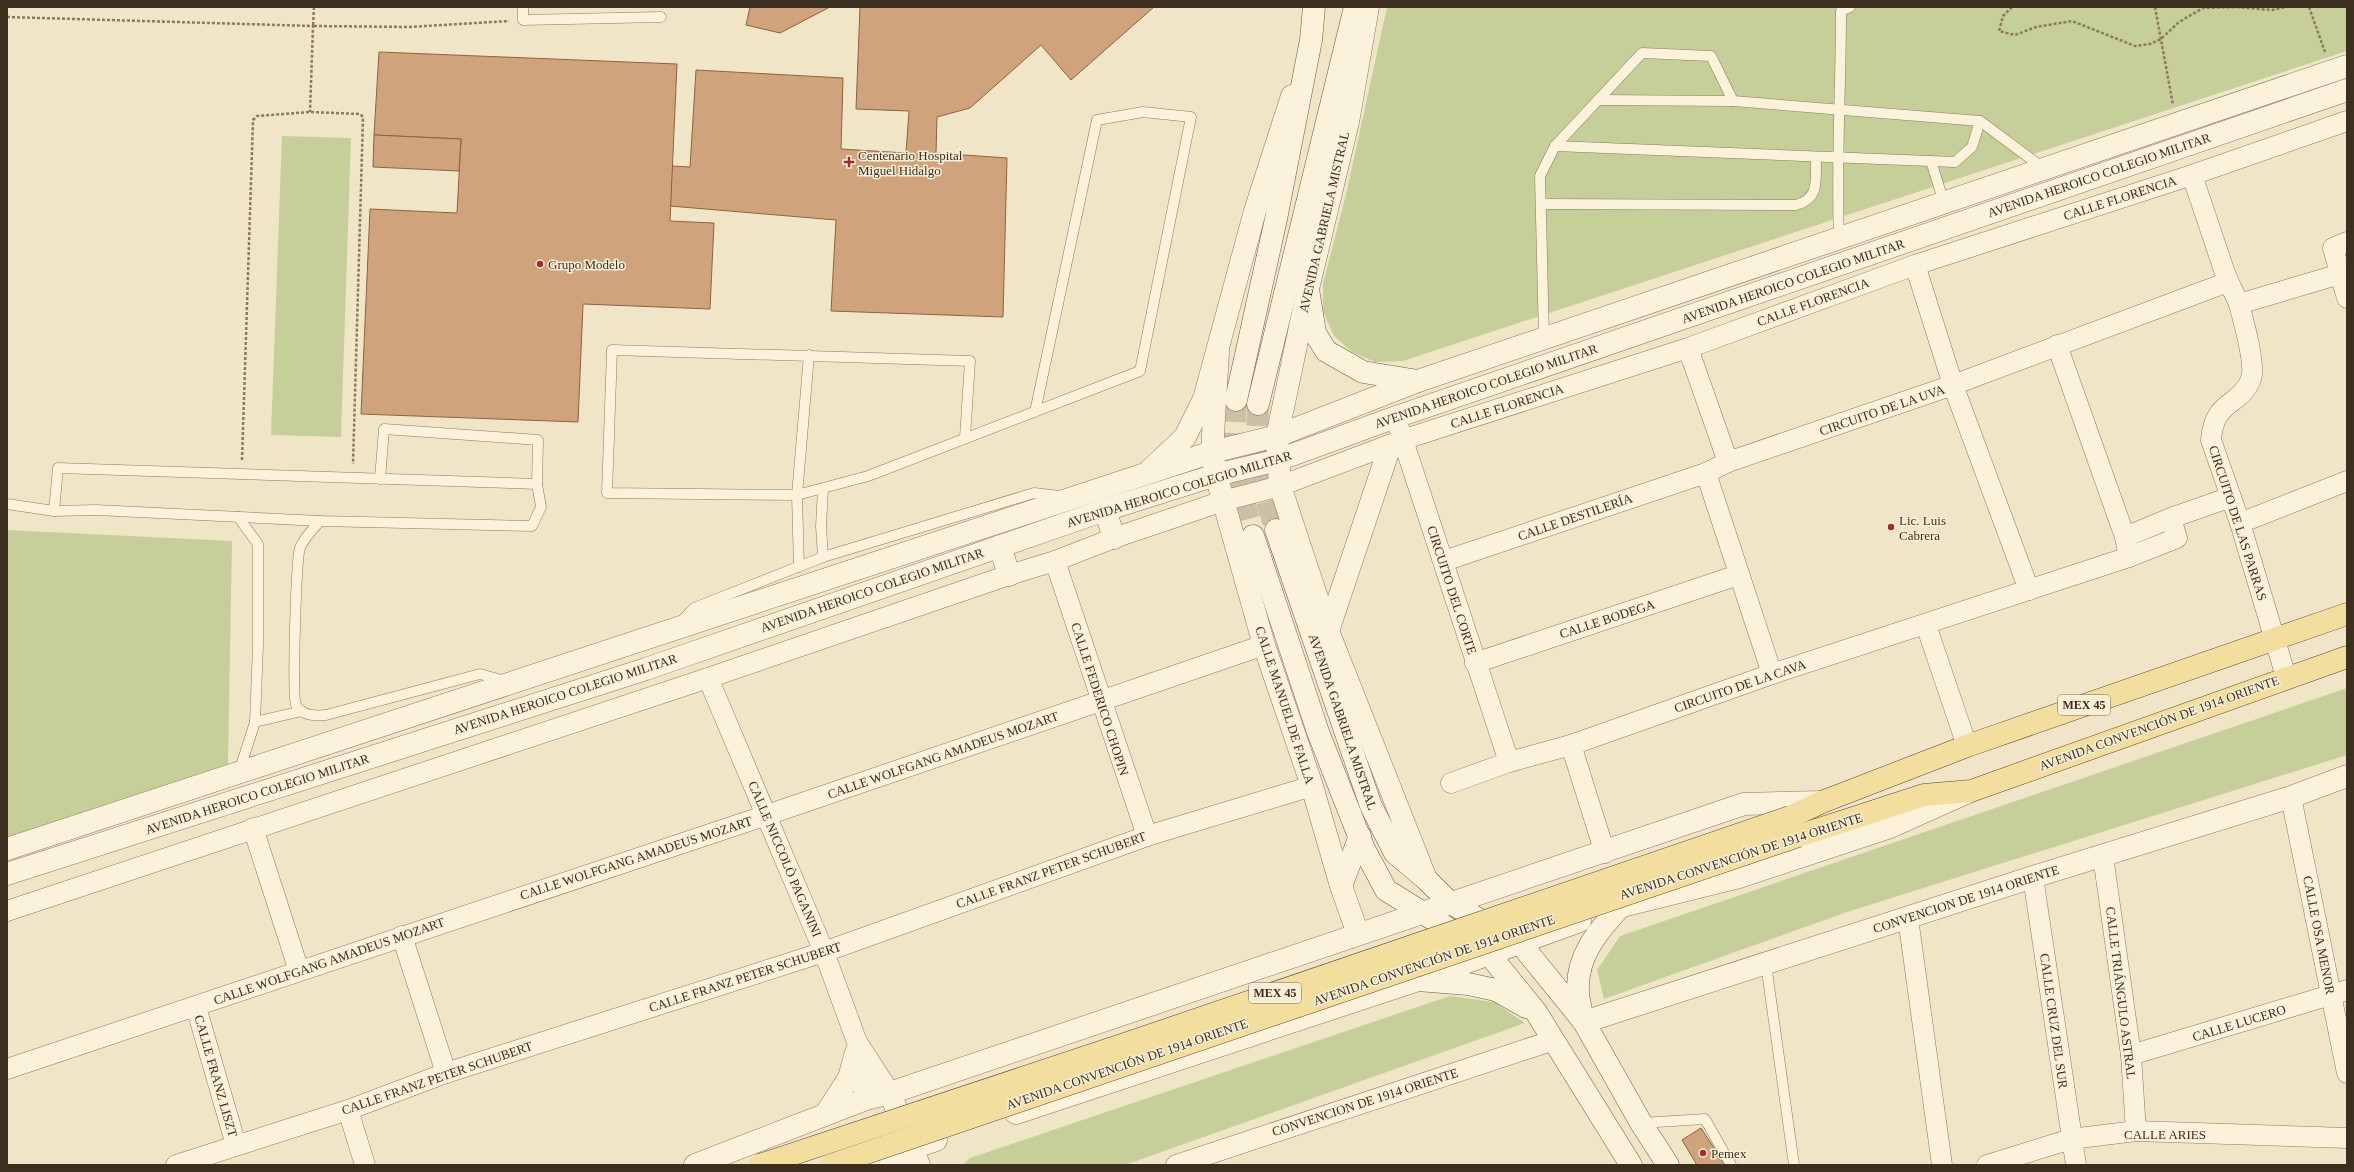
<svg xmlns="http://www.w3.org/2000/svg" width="2354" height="1172" viewBox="0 0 2354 1172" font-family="'Times New Roman',serif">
	<rect width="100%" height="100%" fill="#f0e6c7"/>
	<!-- green -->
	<g fill="#c6cf9a">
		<polygon points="1387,7 2347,7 2347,51 1403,361 1375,362 1352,352 1334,336 1323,311 1323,284 1347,190"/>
		<polygon points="282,136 351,138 341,437 271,435"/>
		<polygon points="7,530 232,541 228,764 7,837"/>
		<polygon points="2347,688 2347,755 1847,912 1604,999 1597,970 1620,936"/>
		<polygon points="1450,996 1494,1002 1525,1023 1125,1165 962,1165 970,1158"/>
	</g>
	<!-- building -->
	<g fill="#cfa37c" stroke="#8d6241">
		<polygon points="750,7 830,7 780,33 746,25"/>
		<polygon points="860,7 1154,7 1071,80 1041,45 970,108 937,117 936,153 1007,158 1003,317 831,311 836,220 670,206 672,166 690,167 696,70 843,78 841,149 906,153 909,111 856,109"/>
		<polygon points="379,52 677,64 670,221 714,223 710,309 583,304 578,422 361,414 370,209 457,213 461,139 374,135"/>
		<polygon points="374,135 461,139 459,171 373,167"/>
		<polygon points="1701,1128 1725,1165 1697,1165 1682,1140"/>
	</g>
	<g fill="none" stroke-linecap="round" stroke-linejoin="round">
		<!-- secondary-tunnel -->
		<g stroke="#ccc1a6" stroke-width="22" stroke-dasharray="22 11" stroke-linecap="butt">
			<polyline points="1236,400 1233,459 1253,536"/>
			<polyline points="1258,404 1256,469 1276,530"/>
		</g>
		<defs>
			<g id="service">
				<polyline points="523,7 523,20 661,17"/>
				<polyline points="1599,100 1733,101 1980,121 2043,168"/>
				<polyline points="1555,146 1955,162 1972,147 1980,121"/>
				<polyline points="1931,161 1944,203"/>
				<path d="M1542 204 1796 205C1821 198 1815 179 1816 157"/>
				<path d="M1839 238C1836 163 1841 87 1841 11L1850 7"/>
				<polyline points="1544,338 1540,176 1555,146 1642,53 1711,56 1733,101"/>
				<polyline points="965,437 970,361 612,350 607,493 797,495 868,476 1140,371 1191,117 1143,112 1097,120 1035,412"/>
				<polyline points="823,489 821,526 823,557"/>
				<polyline points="7,504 54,511 96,510 320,521 532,526 541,507 537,484 538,440 384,429 380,479"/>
				<polyline points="54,511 58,468 537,484"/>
				<polyline points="238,517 258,544 258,645 255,722 239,772"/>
				<path d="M320 521C314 528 303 539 300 548 296 560 292 696 296 705 301 716 316 716 326 715L480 674 505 681"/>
				<polyline points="799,567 797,495 809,355"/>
				<polyline points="681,622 694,608 823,557 1034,493 1060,496"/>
				<polyline points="255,722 302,711"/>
				<polyline points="1766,964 1794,1165"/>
				<polyline points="1641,1123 1705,1119 1731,1165"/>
			</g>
			<g id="minor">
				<path d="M2192 175C2203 208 2214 241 2225 273 2229 284 2235 294 2239 304 2243 319 2256 365 2251 379 2240 407 2214 399 2211 440L2240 523 2286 677"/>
				<polyline points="2347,242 2333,248 2347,298"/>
				<polyline points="1915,265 1953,385 2029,590"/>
				<polyline points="2239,304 2340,274"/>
				<polyline points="2057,345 2125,537 2129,557"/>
				<polyline points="1688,348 1728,462"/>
				<polyline points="1399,428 1509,762"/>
				<polyline points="1706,473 1772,674"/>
				<polyline points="2240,523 2347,481"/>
				<polyline points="2125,537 2171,518 2231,497"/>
				<polyline points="1055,561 1147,836"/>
				<polyline points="1444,561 1706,473 1728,462 1953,385 2228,282"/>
				<polyline points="1926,625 1967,746"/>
				<polyline points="1475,663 1738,575"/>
				<polyline points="708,678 824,952 857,1042 890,1093"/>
				<polyline points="1571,745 1605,853"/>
				<polyline points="1451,783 1509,762 1571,745 1772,674 2129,557 2177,538 2171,518"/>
				<polyline points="2291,797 2347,1073"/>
				<polyline points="253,828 299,971"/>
				<polyline points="2103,856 2131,1055 2136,1131"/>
				<polyline points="2033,877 2076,1165"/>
				<polyline points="7,911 708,678 1009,575 1055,561 1114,538 1223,501 1280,486 1402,440 1688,348 1915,265 2192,175 2347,121"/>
				<polyline points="1908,918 1942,1165"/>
				<polyline points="402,936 446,1073"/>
				<polyline points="196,1007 236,1145"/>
				<polyline points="855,1052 866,1099"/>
				<polyline points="2131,1055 2347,990"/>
				<polyline points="7,1069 767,815 1264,645"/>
				<polyline points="348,1110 365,1165"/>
				<polyline points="176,1165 348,1110 446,1073 824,952 1147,836 1312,786"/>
				<polyline points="1176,1165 1554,1040"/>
				<polyline points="1987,1165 2071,1139 2136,1131 2347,1138"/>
			</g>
			<g id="tertiary">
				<polyline points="1368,7 1348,122 1308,289 1277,436 1280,486 1328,631 1426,879"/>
				<polyline points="1218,352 1212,452 1216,475 1264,645 1312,786 1341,886 1358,934"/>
				<polyline points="1149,471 1185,437 1204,399 1255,211 1292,96"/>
				<polyline points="1105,510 1114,538"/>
				<polyline points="1000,546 1009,575"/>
				<polyline points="1328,631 1390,446"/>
				<polyline points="7,849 1212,452 1277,436 1418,381 2347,66"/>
				<polyline points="7,874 646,669 1105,510 1216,475 1278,460 1396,417 2347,90"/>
				<polyline points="1614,908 1739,877 1890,827 1966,793"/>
				<polyline points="1584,1022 2033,877 2291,797 2347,776"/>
				<polyline points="890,1093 919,1165"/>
				<polyline points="1016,1113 1418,980 1580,921"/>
				<polyline points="825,1115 849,1078 855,1056"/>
				<polyline points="695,1165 866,1099 890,1093 1744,804 1822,802"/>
				<polyline points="879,1165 893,1161 912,1148 936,1140"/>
			</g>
			<g id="secondary">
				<polyline points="1308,289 1315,333 1326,351 1363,372 1418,381"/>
				<polyline points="1236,400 1276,219 1311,40 1314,7"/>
				<polyline points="1258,404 1355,7"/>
				<polyline points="1276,530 1371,806 1395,853 1426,879 1449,902 1520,943 1584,1022 1641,1123 1668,1165"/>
				<polyline points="1253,536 1318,732 1364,849 1386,890 1489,954 1536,1012 1631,1165"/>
				<polyline points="1341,886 1360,836"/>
				<polyline points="1418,980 1468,984 1496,990 1526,1007"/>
				<path d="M1583 1019C1582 1011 1578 1001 1578 992 1576 956 1598 931 1621 906"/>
			</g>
			<g id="primary">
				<polyline points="1790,817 1822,802 1967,746 2347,614"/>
				<polyline points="1798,836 1924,795 1971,791 2347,657"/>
			</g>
		</defs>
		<!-- service casing -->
		<use href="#service" stroke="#8d785c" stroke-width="11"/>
		<!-- minor casing -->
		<use href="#minor" stroke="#8d785c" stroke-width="21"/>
		<!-- tertiary casing -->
		<use href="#tertiary" stroke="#8d785c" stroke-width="23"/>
		<!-- secondary casing -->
		<use href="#secondary" stroke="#6f593f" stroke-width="23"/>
		<!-- primary casing -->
		<use href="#primary" stroke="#5b4630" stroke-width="23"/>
		<!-- path -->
		<g stroke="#8d785c" stroke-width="2.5" stroke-dasharray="3 2" stroke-linecap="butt">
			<polyline points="314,7 313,26 409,27 509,21"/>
			<polyline points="2012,7 2003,16 1999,31 2015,35 2036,27 2072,21 2135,46 2150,44 2161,39 2179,22 2203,8 2236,7 2272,10 2286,7"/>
			<polyline points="2155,7 2173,105"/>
			<polyline points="2309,7 2325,52"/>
			<polyline points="7,17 313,26 310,112"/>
			<polyline points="242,460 253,120 257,116 310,112 360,114 363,117 353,464"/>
		</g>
		<!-- service -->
		<use href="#service" stroke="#faf2db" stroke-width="10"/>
		<!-- minor -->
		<use href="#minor" stroke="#faf2db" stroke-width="20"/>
		<!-- tertiary -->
		<use href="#tertiary" stroke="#faf2db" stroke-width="22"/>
		<!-- secondary -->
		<use href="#secondary" stroke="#faf2db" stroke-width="22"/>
		<!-- primary -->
		<use href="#primary" stroke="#f3dd9f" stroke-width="22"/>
		<defs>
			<g id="primary-bridge">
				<polyline points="760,1165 1128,1043 1790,817"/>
				<polyline points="831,1165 1798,836"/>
			</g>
		</defs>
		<!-- primary-bridge casing -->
		<use href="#primary-bridge" stroke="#5b4630" stroke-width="23" stroke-linecap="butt"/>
		<!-- primary-bridge -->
		<use href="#primary-bridge" stroke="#f3dd9f" stroke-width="22"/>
	</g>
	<!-- markers -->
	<g fill="#9e2e2a" stroke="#f7efd7" stroke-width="1.5">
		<path d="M847 156h4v4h4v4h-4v4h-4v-4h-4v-4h4z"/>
		<circle cx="540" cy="264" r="4"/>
		<circle cx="1891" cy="527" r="4"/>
		<circle cx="1703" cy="1153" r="4"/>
	</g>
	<g text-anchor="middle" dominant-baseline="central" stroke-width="3" stroke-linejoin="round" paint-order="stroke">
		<!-- shield labels -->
		<g fill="#f7efd7" stroke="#756957" stroke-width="1">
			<rect x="2058" y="695" width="52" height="20" rx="3"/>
			<rect x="1249" y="983" width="52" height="20" rx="3"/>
		</g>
		<g font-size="12" font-weight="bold" fill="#3d2f20">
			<text x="2084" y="705">MEX 45</text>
			<text x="1275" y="993">MEX 45</text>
		</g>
		<!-- poi labels -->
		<g font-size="13" fill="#3d2f20" stroke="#f7efd7" text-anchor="start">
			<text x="858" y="155">Centenario Hospital<tspan x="858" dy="15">Miguel Hidalgo</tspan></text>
			<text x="548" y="264">Grupo Modelo</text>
			<text x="1899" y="520">Lic. Luis<tspan x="1899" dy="15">Cabrera</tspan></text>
			<text x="1711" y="1153">Pemex</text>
		</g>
		<!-- street labels -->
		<g font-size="13" fill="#3d2f20" stroke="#f7efd7">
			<text transform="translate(2099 175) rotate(-19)">AVENIDA HEROICO COLEGIO MILITAR</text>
			<text transform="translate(2120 198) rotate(-18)">CALLE FLORENCIA</text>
			<text transform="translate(1324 222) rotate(-77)">AVENIDA GABRIELA MISTRAL</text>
			<text transform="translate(1793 281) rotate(-19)">AVENIDA HEROICO COLEGIO MILITAR</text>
			<text transform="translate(1813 302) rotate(-20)">CALLE FLORENCIA</text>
			<text transform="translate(1486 386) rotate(-19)">AVENIDA HEROICO COLEGIO MILITAR</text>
			<text transform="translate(1507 406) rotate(-18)">CALLE FLORENCIA</text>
			<text transform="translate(1882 410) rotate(-19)">CIRCUITO DE LA UVA</text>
			<text transform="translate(1179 489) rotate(-17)">AVENIDA HEROICO COLEGIO MILITAR</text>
			<text transform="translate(1575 517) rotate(-19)">CALLE DESTILERÍA</text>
			<text transform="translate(2238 523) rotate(72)">CIRCUITO DE LAS PARRAS</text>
			<text transform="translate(872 590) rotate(-19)">AVENIDA HEROICO COLEGIO MILITAR</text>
			<text transform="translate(1452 590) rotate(72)">CIRCUITO DEL CORTE</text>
			<text transform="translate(1607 619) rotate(-18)">CALLE BODEGA</text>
			<text transform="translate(1740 686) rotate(-19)">CIRCUITO DE LA CAVA</text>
			<text transform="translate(565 694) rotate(-18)">AVENIDA HEROICO COLEGIO MILITAR</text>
			<text transform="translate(1100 699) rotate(72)">CALLE FEDERICO CHOPIN</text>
			<text transform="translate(1285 705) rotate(72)">CALLE MANUEL DE FALLA</text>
			<text transform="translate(1343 722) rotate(71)">AVENIDA GABRIELA MISTRAL</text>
			<text transform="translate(2159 723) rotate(-20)">AVENIDA CONVENCIÓN DE 1914 ORIENTE</text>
			<text transform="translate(943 755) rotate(-19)">CALLE WOLFGANG AMADEUS MOZART</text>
			<text transform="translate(257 794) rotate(-18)">AVENIDA HEROICO COLEGIO MILITAR</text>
			<text transform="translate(1741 856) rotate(-18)">AVENIDA CONVENCIÓN DE 1914 ORIENTE</text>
			<text transform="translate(636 858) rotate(-18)">CALLE WOLFGANG AMADEUS MOZART</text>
			<text transform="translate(785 859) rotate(67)">CALLE NICCOLÒ PAGANINI</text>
			<text transform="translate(1051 870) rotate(-20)">CALLE FRANZ PETER SCHUBERT</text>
			<text transform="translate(1966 899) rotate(-18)">CONVENCION DE 1914 ORIENTE</text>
			<text transform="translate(2319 935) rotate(79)">CALLE OSA MENOR</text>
			<text transform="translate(1434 960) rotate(-19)">AVENIDA CONVENCIÓN DE 1914 ORIENTE</text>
			<text transform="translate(329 961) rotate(-19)">CALLE WOLFGANG AMADEUS MOZART</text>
			<text transform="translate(745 977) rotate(-18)">CALLE FRANZ PETER SCHUBERT</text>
			<text transform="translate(2121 993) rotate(83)">CALLE TRIÁNGULO ASTRAL</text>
			<text transform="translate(2054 1021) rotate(82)">CALLE CRUZ DEL SUR</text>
			<text transform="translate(2239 1023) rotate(-17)">CALLE LUCERO</text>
			<text transform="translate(1127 1064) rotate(-19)">AVENIDA CONVENCIÓN DE 1914 ORIENTE</text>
			<text transform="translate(216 1076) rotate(74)">CALLE FRANZ LISZT</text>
			<text transform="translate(437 1078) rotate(-19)">CALLE FRANZ PETER SCHUBERT</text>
			<text transform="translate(1365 1102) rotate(-18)">CONVENCION DE 1914 ORIENTE</text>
			<text x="2165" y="1134">CALLE ARIES</text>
		</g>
	</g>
	<!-- border -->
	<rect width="2354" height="1172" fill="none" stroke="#3d2f20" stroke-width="16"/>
</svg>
